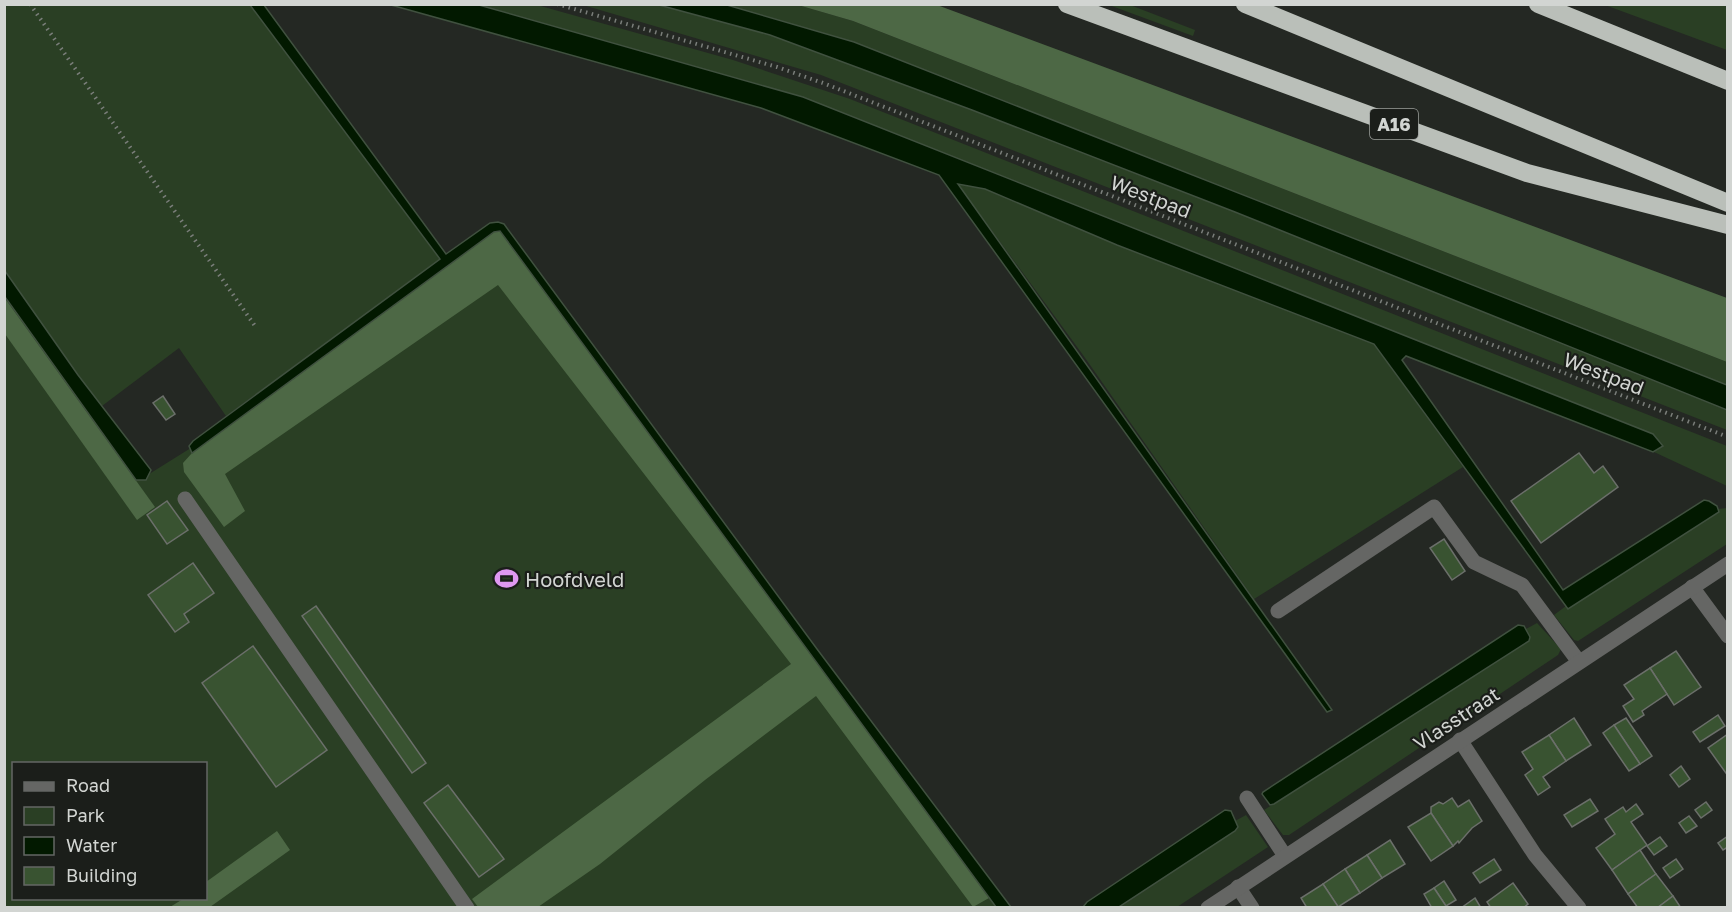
<svg xmlns="http://www.w3.org/2000/svg" width="1732" height="912" viewBox="0 0 1732 912" font-family="'Golos Text',sans-serif">
	<rect width="100%" height="100%" fill="#242823"/>
	<!-- green -->
	<g fill="#2a3f24" fill-rule="evenodd">
		<path d="M5 4 250 5 441 259 226 416 179 348 98 409 146 476 194 446 500 227 1002 908H5ZM14 764H206V898H14Z"/>
		<polygon points="479,5 537,5 733,60 850,99 1727,446 1727,486 1654,452 1663,446 1652,434 803,97"/>
		<polygon points="583,5 659,5 770,35 972,110 1235,212 1727,410 1727,430 821,75"/>
		<polygon points="727,5 798,5 853,21 1727,362 1727,385 854,42"/>
		<polygon points="1109,5 1130,5 1195,30 1193,36"/>
		<polygon points="1605,5 1727,5 1727,50"/>
		<polygon points="957,183 985,189 1117,245 1374,344 1463,467 1254,599 1083,355"/>
		<polygon points="1727,508 1727,544 1578,641 1574,640 1554,615 1566,606 1568,609 1572,606 1718,512 1718,509"/>
		<polygon points="1537,623 1561,649 1558,655 1289,835 1283,835 1264,810 1529,641 1529,637 1526,629"/>
		<polygon points="1246,815 1268,847 1177,907 1119,908 1235,831 1238,827 1235,821"/>
	</g>
	<!-- forest -->
	<g fill="#4d6845">
		<polygon points="798,5 937,5 1727,298 1727,362 853,21"/>
		<polygon points="500,231 989,898 973,907 816,696 705,780 600,864 538,907 478,907 472,899 791,664 498,285 225,474 245,511 224,527 184,472 183,463 192,453 494,232"/>
		<polygon points="4,297 155,507 137,520 5,334"/>
		<polygon points="277,831 290,850 210,907 170,907 183,899 206,898 206,882"/>
	</g>
	<!-- water -->
	<g fill="#021900" stroke="#40513f" stroke-width="1.5">
		<polygon points="250,5 264,5 446,254 490,223 498,222 504,224 817,649 1011,907 996,907 500,231 494,232 192,453 189,446 193,441 440,259"/>
		<polygon points="391,5 479,5 803,97 1653,434 1663,446 1653,452 1406,356 1402,360 1563,590 1704,500 1709,501 1717,506 1719,512 1568,609 1374,344 1117,245 985,189 958,184 1332,710 1327,712 939,175 761,108"/>
		<polygon points="659,5 727,5 854,42 1727,385 1727,410 1235,212 972,110 770,35"/>
		<polygon points="5,271 78,375 151,470 146,480 136,480 5,297"/>
		<polygon points="1518,625 1524,626 1530,637 1529,641 1274,804 1270,805 1262,794 1263,792"/>
		<polygon points="1225,810 1231,811 1238,827 1235,831 1119,907 1083,907 1087,902"/>
	</g>
	<!-- building -->
	<g fill="#395331" stroke="#6b6f6a" stroke-width="1.5">
		<polygon points="163,396 175,414 166,420 153,403"/>
		<polygon points="1579,453 1594,473 1603,466 1618,487 1541,543 1511,501"/>
		<polygon points="167,501 188,530 167,544 147,515"/>
		<polygon points="1444,539 1465,571 1452,580 1430,548"/>
		<polygon points="193,563 214,593 184,614 189,622 175,632 148,595"/>
		<polygon points="316,606 426,763 412,773 302,616"/>
		<polygon points="253,646 327,750 276,787 202,683"/>
		<polygon points="1676,651 1701,687 1674,705 1650,668"/>
		<polygon points="1650,668 1667,694 1642,711 1644,715 1633,722 1623,706 1634,699 1624,685"/>
		<polygon points="1718,715 1725,726 1700,742 1693,732"/>
		<polygon points="1574,718 1591,745 1566,761 1549,735"/>
		<polygon points="1626,718 1652,756 1640,764 1614,725"/>
		<polygon points="1614,725 1640,764 1629,771 1603,733"/>
		<polygon points="1728,734 1728,776 1708,748"/>
		<polygon points="1549,735 1566,761 1543,777 1550,787 1538,795 1525,775 1533,769 1522,752"/>
		<polygon points="1681,766 1690,779 1679,787 1670,775"/>
		<polygon points="448,785 504,859 479,877 424,803"/>
		<polygon points="1452,798 1458,807 1469,800 1482,821 1472,828 1459,843 1458,841 1453,846 1431,813 1431,807 1439,802 1443,804"/>
		<polygon points="1590,799 1598,811 1572,827 1564,815"/>
		<polygon points="1706,802 1712,810 1701,818 1695,810"/>
		<polygon points="1636,804 1643,814 1631,822 1647,845 1612,870 1596,848 1615,834 1605,819 1623,807 1626,812"/>
		<polygon points="1431,813 1453,846 1431,861 1408,827"/>
		<polygon points="1689,816 1697,826 1686,833 1679,823"/>
		<polygon points="1728,836 1728,847 1723,850 1718,843"/>
		<polygon points="1660,837 1667,846 1654,855 1647,846"/>
		<polygon points="1390,840 1405,864 1382,878 1367,855"/>
		<polygon points="1640,850 1656,874 1628,894 1612,870"/>
		<polygon points="1367,855 1382,878 1360,893 1345,869"/>
		<polygon points="1494,859 1501,870 1480,883 1473,873"/>
		<polygon points="1676,859 1683,869 1670,878 1663,868"/>
		<polygon points="1345,869 1360,893 1338,907 1323,884"/>
		<polygon points="1656,874 1673,896 1657,908 1638,908 1628,894"/>
		<polygon points="1444,881 1456,900 1446,906 1434,888"/>
		<polygon points="1513,883 1528,904 1523,908 1491,908 1487,902"/>
		<polygon points="1323,884 1339,908 1307,908 1301,898"/>
		<polygon points="1434,888 1446,906 1445,908 1432,908 1424,894"/>
		<polygon points="1673,896 1681,908 1657,908"/>
		<polygon points="1475,898 1481,908 1461,908"/>
	</g>
	<g fill="none" stroke-linecap="round" stroke-linejoin="round">
		<!-- path -->
		<g stroke="#7a7e7a" stroke-width="4" stroke-dasharray="1.5 4.5" stroke-linecap="butt">
			<polyline points="30,4 255,326"/>
			<polyline points="557,4 777,67 823,83 1728,437"/>
		</g>
		<!-- minor -->
		<g stroke="#656664" stroke-width="15">
			<polyline points="185,499 467,908"/>
			<polyline points="1692,587 1728,636"/>
			<polyline points="1278,611 1434,507 1474,562 1522,585 1579,662"/>
			<polyline points="1460,740 1535,855 1579,908"/>
			<polyline points="1247,798 1285,856"/>
			<polyline points="1238,887 1252,908"/>
			<polyline points="1208,908 1728,564"/>
		</g>
		<!-- highway -->
		<g stroke="#babfb9" stroke-width="18">
			<polyline points="1067,4 1527,173 1728,225"/>
			<polyline points="1245,4 1728,203"/>
			<polyline points="1538,4 1728,81"/>
		</g>
	</g>
	<!-- icons -->
	<defs>
		<symbol id="stadium-bare" viewBox="-9 -9 18 18"><path d="M0-5a6.5 5 0 1 0 0 10a6.5 5 0 1 0 0-10ZM-3.5-1.8h7v3.6h-7Z" fill="#df98f1" stroke="#1b1e1a" stroke-width="2.5" paint-order="stroke"/></symbol>
	</defs>
	<g fill-rule="evenodd">
		<use href="#stadium-bare" x="490" y="562" width="33" height="33"/>
	</g>
	<g text-anchor="middle" dominant-baseline="central" stroke-width="4.5" stroke-linejoin="round" paint-order="stroke">
		<!-- shield labels -->
		<rect fill="#1b1e1a" stroke="#9b9e9b" stroke-width="1.5" x="1370" y="109" width="48" height="30" rx="4.5"/>
		<g font-size="18" font-weight="bold" fill="#d2d5d2">
			<text x="1394" y="124">A16</text>
		</g>
		<!-- street labels -->
		<g font-size="20" fill="#d2d5d2" stroke="#1b1e1a">
			<text transform="translate(1151 196) rotate(21)">Westpad</text>
			<text transform="translate(1604 373) rotate(21)">Westpad</text>
			<text transform="translate(1456 718) rotate(-33)">Vlasstraat</text>
		</g>
		<!-- poi labels -->
		<g font-size="20" fill="#d2d5d2" stroke="#1b1e1a" text-anchor="start">
			<text x="525" y="579">Hoofdveld</text>
		</g>
	</g>
	<!-- border -->
	<rect width="1732" height="912" fill="none" stroke="#d2d5d2" stroke-width="12"/>
	<!-- legend -->
	<rect x="12" y="762" width="195" height="138" fill="#1b1e1a" stroke="#646764" stroke-width="1.5"/>
	<rect x="24" y="782" width="30" height="9" fill="#656664" stroke="#646764" stroke-width="1.5"/>
	<text x="66" y="792" font-size="18" fill="#d2d5d2">Road</text>
	<rect x="24" y="807" width="30" height="18" fill="#2a3f24" stroke="#646764" stroke-width="1.5"/>
	<text x="66" y="822" font-size="18" fill="#d2d5d2">Park</text>
	<rect x="24" y="837" width="30" height="18" fill="#021900" stroke="#646764" stroke-width="1.5"/>
	<text x="66" y="852" font-size="18" fill="#d2d5d2">Water</text>
	<rect x="24" y="867" width="30" height="18" fill="#395331" stroke="#646764" stroke-width="1.5"/>
	<text x="66" y="882" font-size="18" fill="#d2d5d2">Building</text>
</svg>
